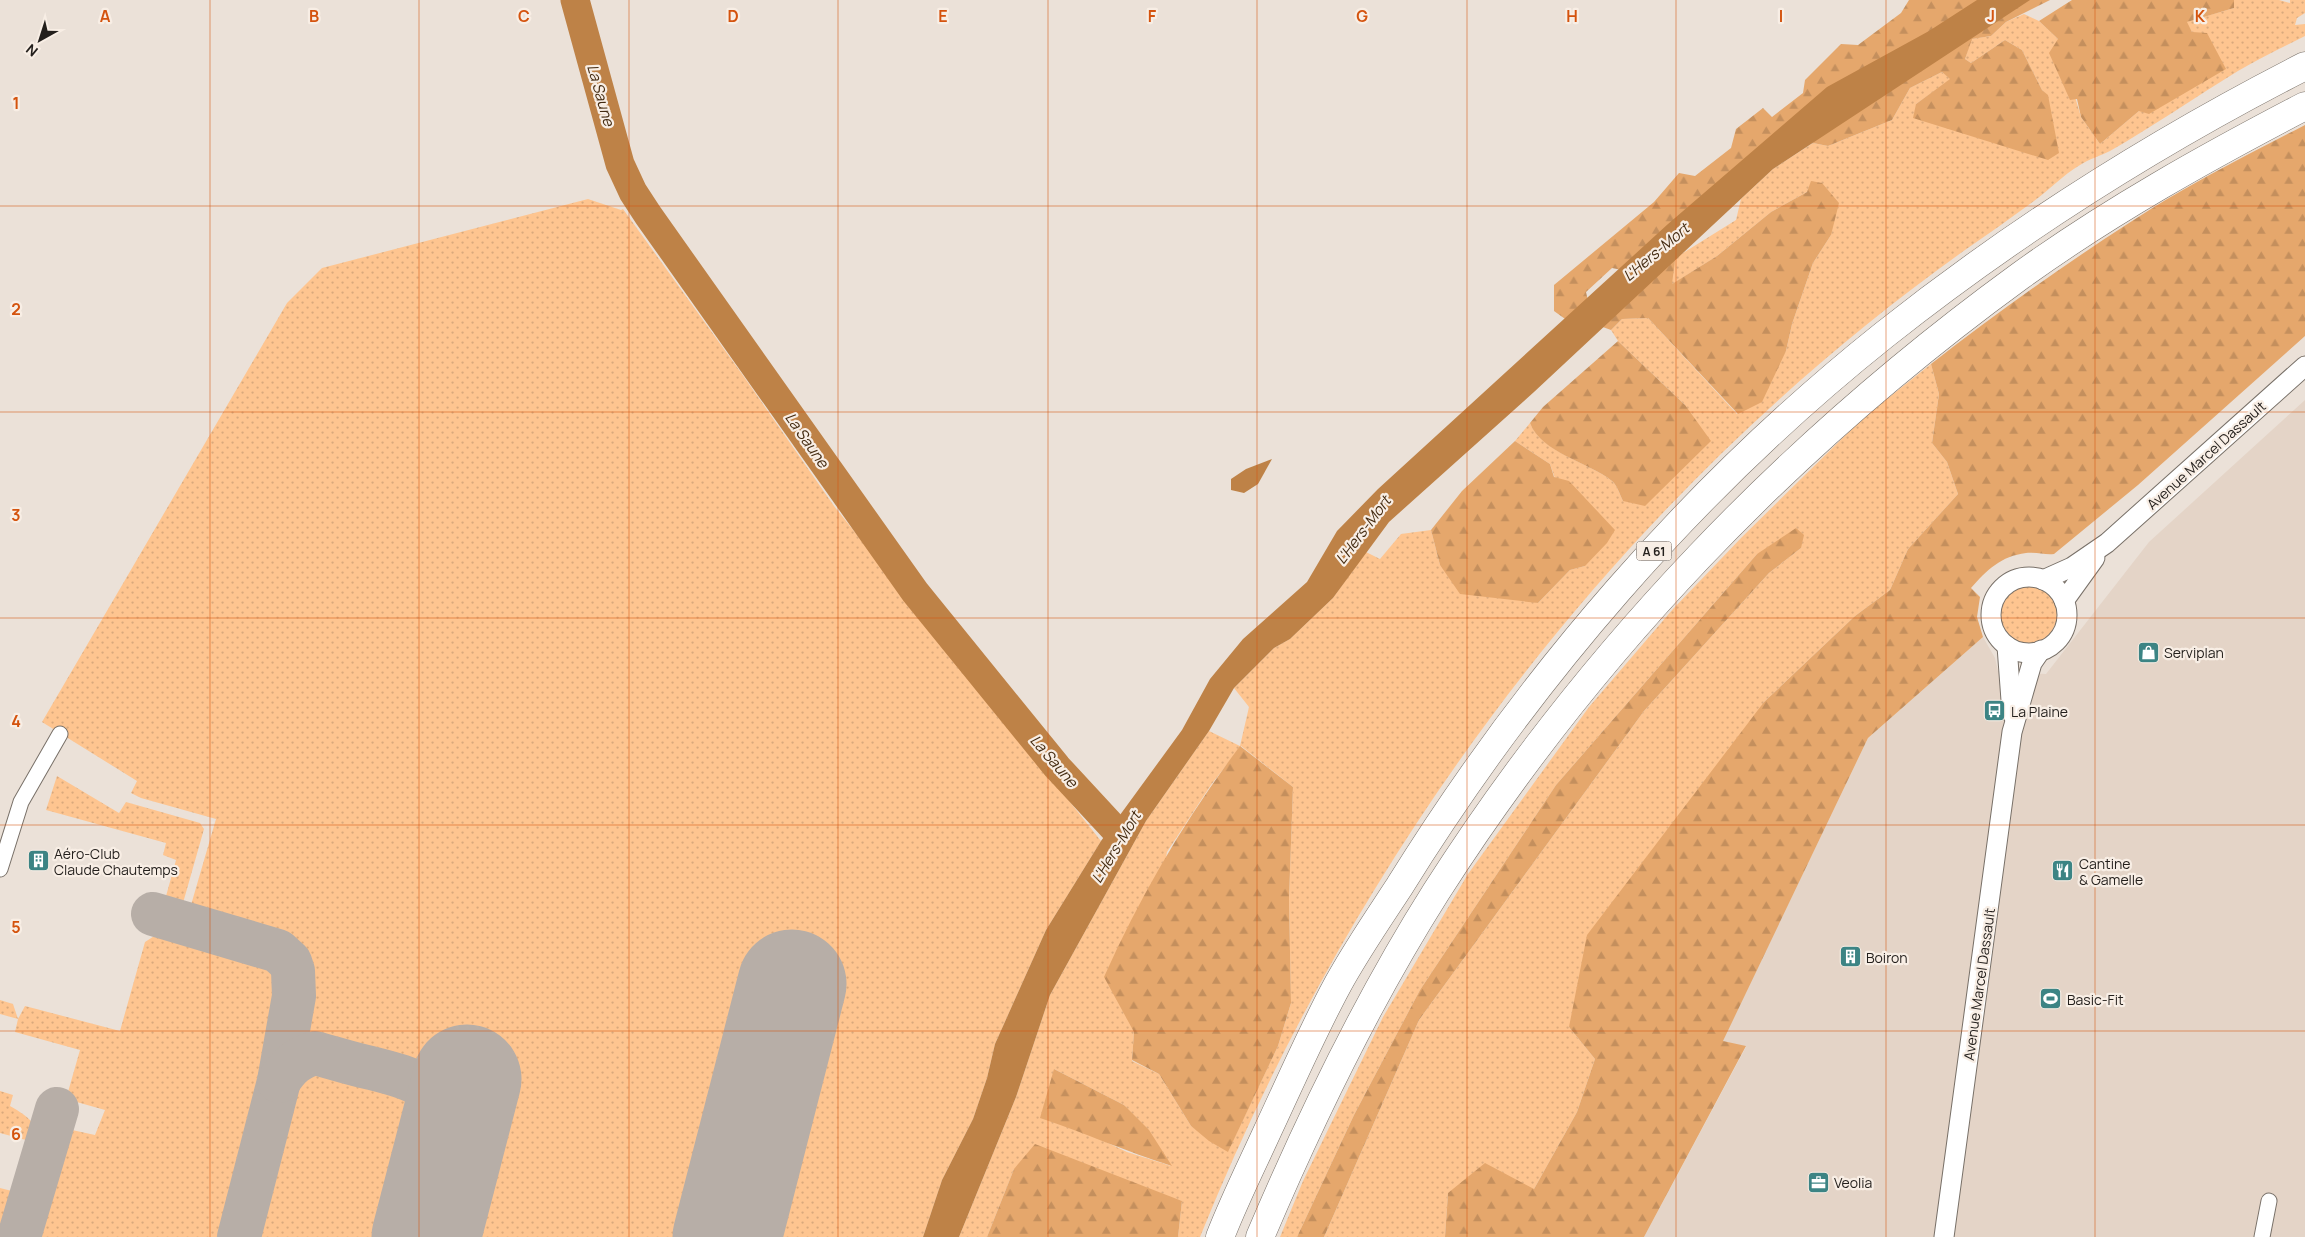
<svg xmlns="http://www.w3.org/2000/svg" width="2305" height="1237" viewBox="0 0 2305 1237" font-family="Manrope,sans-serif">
	<defs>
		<pattern id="grass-dots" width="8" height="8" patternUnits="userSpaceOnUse" patternTransform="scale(1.25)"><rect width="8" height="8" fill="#fec590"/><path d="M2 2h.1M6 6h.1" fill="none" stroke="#d9a97c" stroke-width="1.8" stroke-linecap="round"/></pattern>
		<pattern id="forest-firs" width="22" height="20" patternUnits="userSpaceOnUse" patternTransform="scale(1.25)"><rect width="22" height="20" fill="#e5a76c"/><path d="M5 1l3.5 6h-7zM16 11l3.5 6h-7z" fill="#c48f5d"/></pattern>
	</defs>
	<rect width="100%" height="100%" fill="#ebe1d8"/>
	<!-- built -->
	<polygon fill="#e4d4c7" points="2305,400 2305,1237 1644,1237 1746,1047 1722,1042 1868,738 1983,637 1995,658 1998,671 2046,674 2149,542"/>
	<!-- grass -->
	<g fill="url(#grass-dots)" fill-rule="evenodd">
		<path d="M2234 0H2279L2290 3V0H2305V13L2297 18 2295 25 2305 24V36C2283 47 2260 58 2238 71 2195 97 2154 126 2110 151 2100 156 2089 159 2080 165 2063 175 2049 190 2034 201 2011 218 1988 234 1965 250 1620 496 1358 845 1200 1237H1178L1182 1201 1014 1169 987 1237H959L1016 1097 1050 995 1146 821 1209 731 1240 746 1249 707 1234 688 1274 648 1290 639 1333 598 1366 552 1380 559 1401 534 1431 530 1440 565 1538 603 1570 570 1585 566 1550 464 1515 441 1530 423C1542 453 1589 462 1612 481 1617 485 1620 495 1623 501L1685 405 1618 341 1611 330 1622 319 1648 318 1737 414 1786 351 1792 324 1813 263 1831 235 1807 192 1771 212 1717 256 1671 285 1675 258 1736 220 1741 199 1773 169 1813 143 1828 146 1892 120 1910 88 1942 72 1951 79 1916 104 2048 96 2042 90 2022 50 2005 40 1971 63 1965 59 1971 39 1991 36 2006 22 2024 14 2039 21 2058 39 2081 117 2100 144 2139 111 2192 32 2186 22 2234 8ZM1241 746 1293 787 1289 899 1291 1003 1278 1046 1228 1151 1191 1126 1159 1074 1132 1061 1134 1032 1167 852 1211 785ZM1054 1069 1124 1105 1171 1166 1127 1152 1091 1135Z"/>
		<path d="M588 199 621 210 623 209 742 374 834 506 1101 841 1046 930 995 1044 987 1078 973 1119 942 1180 923 1237H463L501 1087 321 1043C285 1018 321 977 292 949 272 931 217 922 190 914L191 905 216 819 141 798 131 793 137 781 42 722 287 303 322 268Z"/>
		<polygon points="1931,364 1939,394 1932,443 1947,462 1958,494 1908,549 1890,590 1855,616 1764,702 1569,1027 1595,1059 1577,1112 1534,1189 1448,1193 1445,1237 1324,1237 1419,1020 1644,711 1769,573 1801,548 1757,554 1556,785 1420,990 1354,1115 1297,1237 1280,1237 1303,1181 1383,1017 1468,874 1589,707 1673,609 1742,537 1863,418"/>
		<circle cx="2027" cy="614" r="30"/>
		<polygon points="57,776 119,813 126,802 200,823 204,829 181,910 179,911 163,907 176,860 163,855 166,843 46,810"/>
		<path d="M165 929 265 959C282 967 286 979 286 996L224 1237H28L55 1148 72 1130 95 1135 105 1110 66 1099 80 1050 15 1032 18 1019 0 1014V1000L13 1004 18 1019 25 1006 120 1031 145 942Z"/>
		<path d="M324 1069 395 1088 408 1097 415 1110 416 1138 391 1237H251L288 1092C296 1075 306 1070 324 1069Z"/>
		<path d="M0 1091 13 1095 10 1106C24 1114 37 1122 40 1139L37 1143 0 1133Z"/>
		<polygon points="0,1188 24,1194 12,1237 0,1237"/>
	</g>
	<!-- forest -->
	<g fill="url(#forest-firs)">
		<polygon points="1909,0 2050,0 2006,22 1991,36 1972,39 1965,59 1971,63 2005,40 2022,50 2042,90 2048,95 2059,153 2048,160 1913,118 1916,104 1950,79 1942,72 1910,88 1892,120 1828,146 1813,143 1819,125 1891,72 1935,47 1961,16 1862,73 1782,139 1735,171 1717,193 1689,217 1677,245 1672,284 1717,256 1771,212 1807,192 1811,181 1822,183 1839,203 1831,235 1813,263 1792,324 1786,351 1762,402 1738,414 1648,318 1622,319 1611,330 1589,322 1614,295 1622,270 1612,268 1586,292 1589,305 1568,321 1554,311 1554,285 1654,202 1679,173 1695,176 1731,148 1736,129 1763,108 1772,117 1803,93 1805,80 1841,44 1858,45 1901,13"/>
		<polygon points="2072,0 2234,0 2234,8 2187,22 2192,32 2207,33 2226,69 2149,114 2139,111 2100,144 2081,117 2077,99 2070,100 2049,53 2058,39 2039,21"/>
		<path d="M2305 125V336L2138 485 2054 554C2045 555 2035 552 2026 553 2001 556 1987 570 1971 588L1980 597 1977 617 1983 637 1868 738 1723 1041 1746 1046 1644 1237H1445L1448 1193 1485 1163 1534 1189 1577 1112 1595 1059 1569 1027 1587 935 1764 702 1855 616 1890 590 1908 549 1958 494 1947 462 1932 443 1939 394 1931 364C1995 314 2061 267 2129 223 2185 186 2245 156 2305 125Z"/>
		<path d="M1618 341 1685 405 1711 441 1645 506 1623 501C1620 495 1617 485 1612 481 1589 462 1541 453 1530 423L1543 407Z"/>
		<polygon points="1515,441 1550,464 1554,477 1569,481 1615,530 1607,543 1585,566 1570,570 1538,603 1460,594 1440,565 1431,530 1462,491"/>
		<polygon points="1796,528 1804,535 1801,548 1769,573 1644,711 1419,1020 1324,1237 1297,1237 1354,1115 1420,990 1556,785 1757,554"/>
		<path d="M1240 746 1293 787 1289 899 1291 1003 1278 1046 1228 1152 1209 1141 1191 1126 1159 1074 1132 1060 1134 1032 1104 977C1141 894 1186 818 1240 746Z"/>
		<path d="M1054 1069 1124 1105 1149 1130 1172 1166C1127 1152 1085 1133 1040 1118Z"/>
		<polygon points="1035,1144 1182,1201 1178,1237 987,1237 1014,1169"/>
	</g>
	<!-- water -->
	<g fill="#be8247">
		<polygon points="1977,0 2030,0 1773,169 1534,392 1389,522 1333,598 1290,639 1274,648 1234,688 1209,731 1146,821 1050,995 1016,1097 959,1237 923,1237 942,1180 973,1119 987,1078 995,1044 1046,930 1101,841 1182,730 1210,679 1243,639 1307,582 1337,531 1378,489 1668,224 1827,87 1929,31"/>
		<polygon points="1272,459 1258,484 1244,493 1231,490 1231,479 1246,469"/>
	</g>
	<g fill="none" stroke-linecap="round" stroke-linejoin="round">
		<!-- river -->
		<polyline stroke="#be8247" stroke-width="29" points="575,0 620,164 633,192 648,215 915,592 1057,767 1120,835"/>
		<!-- taxiway -->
		<g stroke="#b7aea7" stroke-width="44">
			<polyline points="153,914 278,951 290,962 293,971 294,996 279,1081 239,1237"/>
			<path d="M279 1081C288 1067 297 1058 315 1053 334 1058 352 1064 371 1068 414 1079 443 1086 452 1135"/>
			<polyline points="19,1237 57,1109"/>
		</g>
		<!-- runway -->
		<g stroke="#b7aea7" stroke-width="109">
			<polyline points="426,1237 467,1079"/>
			<polyline points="727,1237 792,984"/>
		</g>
		<defs>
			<g id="minor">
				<polyline points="0,869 21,802 60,734"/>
				<polyline points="2262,1237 2269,1201"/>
			</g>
			<g id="tertiary">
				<circle cx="2029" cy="615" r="38"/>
				<polyline points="2043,580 2072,567 2107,543 2305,366"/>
				<polyline points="2064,601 2095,558"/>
				<polyline points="2007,646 2012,714"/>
				<polyline points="1944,1237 2012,732 2032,663 2041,650"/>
			</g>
			<g id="motorway">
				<path d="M1220 1237C1234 1201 1251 1167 1267 1132 1290 1083 1312 1032 1338 984 1356 951 1378 919 1399 887 1528 679 1692 488 1884 335 2015 231 2156 142 2305 66"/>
				<path d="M1260 1237C1310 1119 1367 1001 1436 892 1590 651 1789 444 2020 276 2110 211 2207 157 2305 106"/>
			</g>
		</defs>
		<!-- minor casing -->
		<use href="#minor" stroke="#787068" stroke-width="17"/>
		<!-- tertiary casing -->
		<use href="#tertiary" stroke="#787068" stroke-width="21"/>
		<!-- motorway casing -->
		<use href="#motorway" stroke="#787068" stroke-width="29"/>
		<!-- minor -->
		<use href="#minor" stroke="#fff" stroke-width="15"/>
		<!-- tertiary -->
		<use href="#tertiary" stroke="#fff" stroke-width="19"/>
		<!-- motorway -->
		<use href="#motorway" stroke="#fff" stroke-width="28"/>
	</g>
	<!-- grid -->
	<path fill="none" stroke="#d4530e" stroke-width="1" stroke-opacity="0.55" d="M210 0V1237M419 0V1237M629 0V1237M838 0V1237M1048 0V1237M1257 0V1237M1467 0V1237M1676 0V1237M1886 0V1237M2095 0V1237M0 206H2305M0 412H2305M0 618H2305M0 825H2305M0 1031H2305"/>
	<!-- icons -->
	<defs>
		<symbol id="shop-square" viewBox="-11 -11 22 22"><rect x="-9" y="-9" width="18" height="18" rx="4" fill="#3c8484" stroke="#f8eee5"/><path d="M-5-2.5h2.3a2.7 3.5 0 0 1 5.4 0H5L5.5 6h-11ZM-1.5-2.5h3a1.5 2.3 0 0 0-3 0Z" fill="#fff"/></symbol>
		<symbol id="bus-square" viewBox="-11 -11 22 22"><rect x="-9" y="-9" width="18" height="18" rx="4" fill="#3c8484" stroke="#f8eee5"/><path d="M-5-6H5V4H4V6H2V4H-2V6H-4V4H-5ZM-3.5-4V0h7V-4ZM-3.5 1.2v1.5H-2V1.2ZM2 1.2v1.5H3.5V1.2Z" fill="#fff"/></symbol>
		<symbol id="building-square" viewBox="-11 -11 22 22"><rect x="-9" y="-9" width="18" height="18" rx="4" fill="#3c8484" stroke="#f8eee5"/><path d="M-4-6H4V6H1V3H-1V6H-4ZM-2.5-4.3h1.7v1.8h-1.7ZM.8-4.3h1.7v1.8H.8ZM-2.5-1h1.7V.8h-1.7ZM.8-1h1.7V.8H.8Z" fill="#fff"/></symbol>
		<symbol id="restaurant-square" viewBox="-11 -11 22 22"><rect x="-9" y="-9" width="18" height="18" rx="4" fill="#3c8484" stroke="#f8eee5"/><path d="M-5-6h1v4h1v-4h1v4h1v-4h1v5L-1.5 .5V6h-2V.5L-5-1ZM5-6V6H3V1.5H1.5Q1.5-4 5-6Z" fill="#fff"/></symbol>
		<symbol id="stadium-square" viewBox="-11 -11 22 22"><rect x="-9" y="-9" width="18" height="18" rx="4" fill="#3c8484" stroke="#f8eee5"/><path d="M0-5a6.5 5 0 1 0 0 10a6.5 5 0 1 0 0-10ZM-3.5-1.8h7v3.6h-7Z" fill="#fff"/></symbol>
		<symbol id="office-square" viewBox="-11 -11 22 22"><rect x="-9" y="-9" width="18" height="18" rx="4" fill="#3c8484" stroke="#f8eee5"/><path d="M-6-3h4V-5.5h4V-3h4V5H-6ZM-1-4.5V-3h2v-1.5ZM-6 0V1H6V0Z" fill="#fff"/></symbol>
	</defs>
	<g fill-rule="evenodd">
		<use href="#shop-square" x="2136" y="640" width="25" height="25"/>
		<use href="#bus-square" x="1982" y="698" width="25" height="25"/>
		<use href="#building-square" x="26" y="848" width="25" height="25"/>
		<use href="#restaurant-square" x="2050" y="858" width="25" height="25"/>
		<use href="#building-square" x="1838" y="944" width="25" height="25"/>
		<use href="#stadium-square" x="2038" y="986" width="25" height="25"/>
		<use href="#office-square" x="1806" y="1170" width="25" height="25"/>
	</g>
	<g text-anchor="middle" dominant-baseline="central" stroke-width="4.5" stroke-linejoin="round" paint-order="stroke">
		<!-- shield labels -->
		<rect fill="#f8eee5" stroke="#635d58" stroke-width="1" x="1636.5" y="541.5" width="35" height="19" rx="4"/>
		<g font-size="12" font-weight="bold" fill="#231f1c">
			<text x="1654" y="551">A 61</text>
		</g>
		<!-- street labels -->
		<g font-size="14" fill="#231f1c" stroke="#f8eee5">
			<text transform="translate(2206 455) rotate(-42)">Avenue Marcel Dassault</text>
			<text transform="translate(1979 984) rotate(-82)">Avenue Marcel Dassault</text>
		</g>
		<!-- poi labels -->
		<g font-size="14" fill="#231f1c" stroke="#f8eee5" text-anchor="start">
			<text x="2164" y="652">Serviplan</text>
			<text x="2011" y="711">La Plaine</text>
			<text x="54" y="853">Aéro-Club<tspan x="54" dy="16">Claude Chautemps</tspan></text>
			<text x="2079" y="863">Cantine<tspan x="2079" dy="16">&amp; Gamelle</tspan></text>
			<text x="1866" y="957">Boiron</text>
			<text x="2067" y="999">Basic-Fit</text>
			<text x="1834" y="1182">Veolia</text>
		</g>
		<!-- water labels -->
		<g font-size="15" font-style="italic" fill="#442b11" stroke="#f8eee5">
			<text transform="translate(601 95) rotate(74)">La Saune</text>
			<text transform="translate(1656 252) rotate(-40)">L'Hers-Mort</text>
			<text transform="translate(807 440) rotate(55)">La Saune</text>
			<text transform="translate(1363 530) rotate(-53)">L'Hers-Mort</text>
			<text transform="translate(1054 761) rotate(49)">La Saune</text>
			<text transform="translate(1116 847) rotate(-59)">L'Hers-Mort</text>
		</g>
	</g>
	<g font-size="16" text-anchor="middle" font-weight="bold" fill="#d4530e" stroke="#f8eee5" stroke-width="4.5" stroke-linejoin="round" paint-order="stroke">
		<text x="105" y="22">A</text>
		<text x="314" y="22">B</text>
		<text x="524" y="22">C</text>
		<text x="733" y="22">D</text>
		<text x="943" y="22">E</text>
		<text x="1152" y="22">F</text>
		<text x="1362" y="22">G</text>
		<text x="1572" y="22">H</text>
		<text x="1781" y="22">I</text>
		<text x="1991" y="22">J</text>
		<text x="2200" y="22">K</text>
		<text x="16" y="109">1</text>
		<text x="16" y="315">2</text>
		<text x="16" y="521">3</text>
		<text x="16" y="727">4</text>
		<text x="16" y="933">5</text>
		<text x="16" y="1140">6</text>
	</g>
	<!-- north arrow -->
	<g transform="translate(40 40) rotate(219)" stroke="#f8eee5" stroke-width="4" paint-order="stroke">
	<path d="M0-4L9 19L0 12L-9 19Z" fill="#231f1c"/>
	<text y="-8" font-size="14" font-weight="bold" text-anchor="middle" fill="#231f1c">N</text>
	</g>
</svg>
